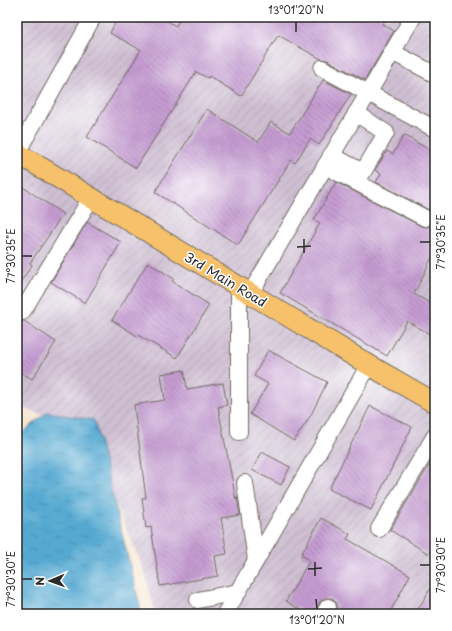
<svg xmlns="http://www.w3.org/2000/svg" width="452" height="631" viewBox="0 0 452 631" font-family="'Playpen Sans',sans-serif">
	<defs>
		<pattern id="industrial-furrows" width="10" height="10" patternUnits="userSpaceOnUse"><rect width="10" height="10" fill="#cebed1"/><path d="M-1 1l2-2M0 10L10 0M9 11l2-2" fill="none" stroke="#b1a3b4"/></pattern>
		<pattern id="water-ripples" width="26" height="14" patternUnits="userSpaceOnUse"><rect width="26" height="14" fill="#55a9d1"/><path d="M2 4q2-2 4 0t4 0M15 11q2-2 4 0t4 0" fill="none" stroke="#478aaa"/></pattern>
		<pattern id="building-back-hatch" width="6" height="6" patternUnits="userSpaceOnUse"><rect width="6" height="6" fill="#c59cd1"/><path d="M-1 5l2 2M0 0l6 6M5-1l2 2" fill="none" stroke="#a07faa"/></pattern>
	</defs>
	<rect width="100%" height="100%" fill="#fff"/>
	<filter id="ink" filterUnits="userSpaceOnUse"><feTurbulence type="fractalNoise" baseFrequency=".025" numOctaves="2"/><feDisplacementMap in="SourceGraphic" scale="8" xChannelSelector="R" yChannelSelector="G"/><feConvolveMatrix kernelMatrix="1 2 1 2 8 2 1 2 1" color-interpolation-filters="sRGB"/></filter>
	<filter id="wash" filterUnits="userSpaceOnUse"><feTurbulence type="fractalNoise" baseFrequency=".012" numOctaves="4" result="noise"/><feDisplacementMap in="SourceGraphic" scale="16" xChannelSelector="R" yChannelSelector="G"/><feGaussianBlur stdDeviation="0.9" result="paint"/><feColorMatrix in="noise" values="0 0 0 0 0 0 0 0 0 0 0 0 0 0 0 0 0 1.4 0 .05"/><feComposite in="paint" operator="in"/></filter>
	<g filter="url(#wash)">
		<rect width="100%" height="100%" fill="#f5e3cb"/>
		<!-- industrial -->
		<polygon fill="url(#industrial-furrows)" points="17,17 435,17 435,614 155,614 145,573 83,425 40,414 17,406"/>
		<!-- water -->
		<polygon fill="url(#water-ripples)" stroke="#406a7e" points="47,412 94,420 142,614 17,614 17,438"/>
		<g id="blocks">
			<!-- building -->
			<g fill="url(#building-back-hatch)">
				<polygon points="118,17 160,17 176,26 181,17 386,17 382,24 394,31 365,80 327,60 321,59 278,35 241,96 209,76 208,78 196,72 136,168 87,137 141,50 110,33"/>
				<polygon points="323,80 351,94 319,145 310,139 295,163 291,160 238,245 155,192 207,109 258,142 271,122 290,133"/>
				<polygon points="404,135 435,153 435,251 414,294 435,306 435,337 407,321 387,356 280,293 320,223 314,220 336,182 421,226 426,227 430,226 433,223 434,217 433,213 429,210 376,182 381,174 375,170 387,151 393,154"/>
				<polygon points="17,183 63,214 30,263 32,265 17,287"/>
				<polygon points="87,222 121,242 85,303 51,282"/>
				<polygon points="148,262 174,279 172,281 209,305 177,358 138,335 137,336 112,320"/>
				<polygon points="17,320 24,321 56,342 32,379 17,370"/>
				<polygon points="268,350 327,382 311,415 294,441 250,414 268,384 254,376"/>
				<polygon points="184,370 187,389 223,383 227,405 218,407 236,500 237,497 240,515 221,518 227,554 215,556 218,576 160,586 151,527 146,528 142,498 146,498 134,405 165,400 161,374"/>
				<polygon points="370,406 412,427 371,510 329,489"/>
				<polygon points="262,452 290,467 281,485 252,470"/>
				<polygon points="435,456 435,545 429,554 390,530"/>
				<polygon points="321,518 350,534 347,539 410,575 389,614 335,614 337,607 336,603 333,599 328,598 324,599 320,602 315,614 307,614 286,601 310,560 301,555"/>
				<polygon points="435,581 435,614 415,614"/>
			</g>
		</g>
	</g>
	<g filter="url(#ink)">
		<use href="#blocks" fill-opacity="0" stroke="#726b63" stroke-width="1"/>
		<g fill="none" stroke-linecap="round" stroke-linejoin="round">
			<defs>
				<g id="minor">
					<polyline points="392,52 434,74"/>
					<polyline points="322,68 435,129"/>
					<polyline points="17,153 93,17"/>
					<polyline points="331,155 363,172 386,133 356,113"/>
					<polyline points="325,166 425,218"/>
					<polyline points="250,294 413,17"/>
					<polyline points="22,312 91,198"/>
					<polyline points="239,432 239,287"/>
					<polyline points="245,483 256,560"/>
					<polyline points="379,529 435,436"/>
					<polyline points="198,600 238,592"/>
					<polyline points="225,614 369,365"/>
					<polyline points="324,614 328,607"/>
				</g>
				<polyline id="major" points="17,153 369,365 435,403"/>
			</defs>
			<!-- minor casing -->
			<use href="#minor" stroke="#726b63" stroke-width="18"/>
			<!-- major casing -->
			<use href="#major" stroke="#726b63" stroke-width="22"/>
			<!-- minor -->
			<use href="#minor" stroke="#fff" stroke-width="16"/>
			<!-- major -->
			<use href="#major" stroke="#f6c16b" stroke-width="20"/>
		</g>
	</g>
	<!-- ticks -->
	<path fill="none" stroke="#2b2b2b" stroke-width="1.5" d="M296 22V32M304 239V253M420 242H430M297 247 311 246M22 256H32M315 562V576M420 565H430M308 569 322 568M22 579H32M316 599 317 609"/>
	<g text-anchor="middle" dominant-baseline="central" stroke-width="3" stroke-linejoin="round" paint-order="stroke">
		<!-- street labels -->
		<g font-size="13" fill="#2b2b2b" stroke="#fff">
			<text transform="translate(226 279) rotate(31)">3rd Main Road</text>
		</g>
	</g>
	<!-- margin -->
	<rect width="452" height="631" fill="none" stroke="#fff" stroke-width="44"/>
	<!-- north arrow -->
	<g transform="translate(50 581) rotate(268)" stroke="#ffffff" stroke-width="3" paint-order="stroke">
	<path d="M0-3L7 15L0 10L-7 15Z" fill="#2b2b2b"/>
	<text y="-6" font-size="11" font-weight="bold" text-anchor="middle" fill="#2b2b2b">N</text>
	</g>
	<rect x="22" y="22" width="408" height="587" fill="none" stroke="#2b2b2b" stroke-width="1.5"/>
	<g font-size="10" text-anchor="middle" fill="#2b2b2b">
		<text x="296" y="14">13°01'20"N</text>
		<text transform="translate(441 242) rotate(-90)" y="4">77°30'35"E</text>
		<text transform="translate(11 256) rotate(-90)" y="4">77°30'35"E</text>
		<text transform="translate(441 565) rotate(-90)" y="4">77°30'30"E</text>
		<text transform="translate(11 579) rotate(-90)" y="4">77°30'30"E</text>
		<text x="317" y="624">13°01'20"N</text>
	</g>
</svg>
